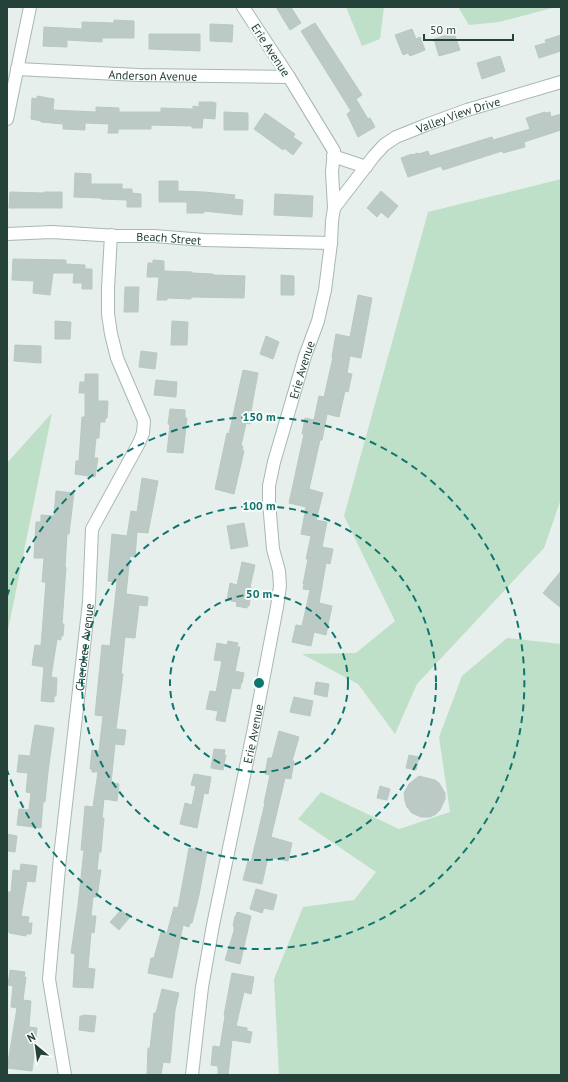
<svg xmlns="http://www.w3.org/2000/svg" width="568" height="1082" viewBox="0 0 568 1082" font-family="'PT Sans',sans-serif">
	<rect width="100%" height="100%" fill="#e6efeb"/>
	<!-- green -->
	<g fill="#bfe0c8">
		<polygon points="346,7 384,7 380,39 362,46"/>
		<polygon points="458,7 556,7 499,22 469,25"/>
		<polygon points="561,179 561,499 544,548 417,684 395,734 358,684 302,654 356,653 395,621 344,516 428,212"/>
		<polygon points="52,413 7,635 7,463"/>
		<polygon points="507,638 561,644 561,1075 279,1075 274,979 303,907 354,900 376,872 298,819 321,792 399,829 450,812 439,737 462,676"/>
	</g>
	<!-- building -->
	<g fill="#bbcac4" stroke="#b8c9c2">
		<polygon points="276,7 291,7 301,23 290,30"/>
		<polygon points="114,20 134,21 134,38 102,38 102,42 67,40 67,47 43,46 44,27 82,29 82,22 114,23"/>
		<polygon points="315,23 362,95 356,99 368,119 370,118 375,127 358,137 347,114 351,111 301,31"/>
		<polygon points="210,24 233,25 232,42 210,41"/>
		<polygon points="412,29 416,39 420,37 425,50 410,56 408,53 403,55 395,35"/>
		<polygon points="454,33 460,50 439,56 434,39"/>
		<polygon points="149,34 200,34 200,51 149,49"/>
		<polygon points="561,35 561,51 539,58 535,46 546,43 545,40"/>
		<polygon points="500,56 505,71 482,79 477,63"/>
		<polygon points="37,96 54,99 53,110 96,112 96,107 119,108 119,112 161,112 161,108 193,109 193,106 199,107 199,102 212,102 216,103 215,119 203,118 202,128 192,128 192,126 151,125 151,129 118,129 118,133 108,133 109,124 85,123 85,130 63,129 63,124 41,122 41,121 31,119 32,98 37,99"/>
		<polygon points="224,112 248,113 248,130 224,130"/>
		<polygon points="545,112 546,113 550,112 551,117 561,114 561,130 524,142 525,147 503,153 502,151 443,170 441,166 408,177 401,158 412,154 412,155 418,153 419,154 428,151 430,156 492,137 493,140 530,129 526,118"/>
		<polygon points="265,113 295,134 293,137 302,143 293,155 284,148 283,150 254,129"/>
		<polygon points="75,173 91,174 91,184 122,184 122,189 132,189 132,193 141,194 141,207 127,207 127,200 101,199 101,198 74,197"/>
		<polygon points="159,181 178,181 178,191 204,192 235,195 234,199 243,200 242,215 204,211 204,213 187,213 187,202 159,202"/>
		<polygon points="381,191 398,206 388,218 381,212 377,217 367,208"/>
		<polygon points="10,192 44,193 44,192 62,192 62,208 9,208"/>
		<polygon points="275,194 313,196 312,217 274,215"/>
		<polygon points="13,259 66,260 66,264 85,265 85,269 92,269 92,289 82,289 82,283 73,283 74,273 53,273 50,295 33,293 34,281 12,280"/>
		<polygon points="153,260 164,261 164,271 192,272 192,273 213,274 213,275 245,276 244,298 191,297 191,299 167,298 167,300 157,300 159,277 147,277 148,263 153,263"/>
		<polygon points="281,275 294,276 294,295 281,295"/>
		<polygon points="125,287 139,287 138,312 124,312"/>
		<polygon points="358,295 372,298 361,358 350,356 347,373 352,374 348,392 345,391 339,417 327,414 322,440 320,440 309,489 323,493 316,520 327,522 322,547 333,549 330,564 326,563 319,603 332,606 326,635 314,632 311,646 292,642 296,625 302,626 310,590 303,589 304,584 303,584 308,559 306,559 311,536 301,534 306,507 289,503 304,434 302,434 305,418 314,420 319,396 324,397 333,357 332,357 336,334 350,337"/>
		<polygon points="55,321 71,322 70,339 55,339"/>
		<polygon points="172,321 188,322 187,345 171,345"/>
		<polygon points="266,336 279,342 273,359 260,354"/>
		<polygon points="15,345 41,346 41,363 14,361"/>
		<polygon points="141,351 157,353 155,369 139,367"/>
		<polygon points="243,370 258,373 251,411 253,411 250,424 246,423 241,446 243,446 242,450 244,451 234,494 215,489 227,433 229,434"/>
		<polygon points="85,374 98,374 98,401 108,401 107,418 105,418 105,422 100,422 99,438 96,438 94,458 98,458 95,477 75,474 76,461 79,461 82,417 85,417 85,393 79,393 80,382 85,382"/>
		<polygon points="156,380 177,382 176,397 154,395"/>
		<polygon points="170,409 185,410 185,418 187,418 183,453 167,452 170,425 168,424"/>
		<polygon points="142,478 158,481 148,533 137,532 135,557 130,556 126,594 148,597 147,606 139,605 135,638 125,637 121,674 123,674 116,729 126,730 124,745 115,744 111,783 119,784 117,801 104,799 102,818 104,818 101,852 99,852 97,870 101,870 97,897 93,897 91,916 96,916 94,933 91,932 88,968 95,969 93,988 73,987 75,954 71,953 78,905 84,850 81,850 85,806 93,807 98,772 92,772 92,769 90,769 92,750 99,751 103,716 95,715 102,645 110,646 117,582 108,581 112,534 127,536 131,511 137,512"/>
		<polygon points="56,491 74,493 69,534 67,534 65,567 66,567 62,624 64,624 63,636 61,636 61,640 57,639 51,677 57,678 56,696 54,696 54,702 41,701 44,667 32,665 35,645 41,646 46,582 42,582 44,558 34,558 36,522 41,522 41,515 54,516"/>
		<polygon points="244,523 248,546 231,549 227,526"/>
		<polygon points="242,562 255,565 250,587 252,588 249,606 247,606 247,608 236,606 237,602 227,600 230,583 237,585"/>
		<polygon points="561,571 561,608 543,593"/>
		<polygon points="228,641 238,643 237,647 240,647 235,671 244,673 242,683 241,683 240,689 232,688 225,722 216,720 218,711 206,709 210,691 216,692 222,661 214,660 217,643 227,645"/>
		<polygon points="316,682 329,684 327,697 314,694"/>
		<polygon points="294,697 313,701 310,716 290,712"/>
		<polygon points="35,725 54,728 48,772 45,802 43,802 41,828 17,825 19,809 29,810 31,793 26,792 28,773 17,772 19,755 30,756"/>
		<polygon points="279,731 299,737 292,761 294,761 291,779 285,778 271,837 292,843 288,861 268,857 262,884 243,880 248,861 251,862 265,803 264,803 270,775 265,774 268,758 272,758"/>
		<polygon points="214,749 225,750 224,755 226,755 223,770 211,768"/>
		<polygon points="409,755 419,757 416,770 406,768"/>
		<polygon points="194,774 211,777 208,794 204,793 197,828 180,824 185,803 192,805 196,786 191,785"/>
		<polygon points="419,776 435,780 439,783 445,793 445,799 440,810 436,814 430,817 421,817 412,813 407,807 405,801 404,793 409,784"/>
		<polygon points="380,786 390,789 387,800 377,798"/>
		<polygon points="7,834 17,836 15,852 7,851"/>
		<polygon points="189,848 207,852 199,895 192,923 190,923 189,927 183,925 172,978 148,973 151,958 154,958 161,932 167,933 174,907 178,908"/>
		<polygon points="21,864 37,866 35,882 27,881 21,916 29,917 28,923 32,923 31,934 26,934 26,936 9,933 9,931 7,931 7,892 11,892 13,870 20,871"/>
		<polygon points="256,889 277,895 273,910 264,908 262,913 250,909"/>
		<polygon points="121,910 130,917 119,930 110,922"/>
		<polygon points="237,912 251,916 240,964 225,960 234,931 234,926 233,926 235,916 236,916"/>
		<polygon points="10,970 25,972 24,977 26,977 23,1000 31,1001 29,1027 37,1028 32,1071 7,1068 17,1008 11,1007 13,986 8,985"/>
		<polygon points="232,973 254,977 251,994 244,992 236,1026 247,1028 247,1031 252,1032 250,1043 232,1040 228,1075 218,1075 218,1066 211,1065 213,1046 220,1047 225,1016 224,1015"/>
		<polygon points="162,989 179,993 175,1010 170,1063 163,1062 161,1075 147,1075 148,1048 150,1048 154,1013 156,1013"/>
		<polygon points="83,1015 96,1016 94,1032 79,1030 80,1016 83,1016"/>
	</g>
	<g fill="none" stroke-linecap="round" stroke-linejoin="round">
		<defs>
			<g id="minor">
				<path id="s1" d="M17 69 138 75 289 77"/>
				<polyline points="7,119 30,7"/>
				<polyline points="333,156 366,167"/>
				<path id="s2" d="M334 208 374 156 384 145 396 137 426 125 467 110 561 82"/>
				<path id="s3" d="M7 234 52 232 117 236H154L204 240 331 243"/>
				<path id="s4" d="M65 1075 49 979 60 857 89 602 92 529 139 443 143 433 144 421 117 358 111 334 108 314V288L111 235"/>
				<path id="s5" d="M192 1075 202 987 213 925 254 728 277 607 280 586 279 571 273 549 269 502V486L274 462 305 356 318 321 325 290 331 243 332 221 334 208 332 172 334 151 289 77 243 7"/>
			</g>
		</defs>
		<!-- minor casing -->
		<use href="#minor" stroke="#a8b8b2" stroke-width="14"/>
		<!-- minor -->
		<use href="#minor" stroke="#fff" stroke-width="12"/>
	</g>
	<!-- distance rings -->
	<g fill="none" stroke="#0f766e" stroke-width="2" stroke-dasharray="7 5">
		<circle cx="259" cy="683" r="89"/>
		<circle cx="259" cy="683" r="177"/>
		<path d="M7 596A266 266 0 1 1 7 770"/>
	</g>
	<g text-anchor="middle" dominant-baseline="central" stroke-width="4" stroke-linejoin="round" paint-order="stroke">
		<!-- street labels -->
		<g font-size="12" fill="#24423a" stroke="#f7fbf9">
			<text transform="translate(271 50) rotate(57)">Erie Avenue</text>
			<text stroke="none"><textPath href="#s1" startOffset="136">Anderson Avenue</textPath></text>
			<text stroke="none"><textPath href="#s2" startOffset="161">Valley View Drive</textPath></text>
			<text stroke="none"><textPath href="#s3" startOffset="162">Beach Street</textPath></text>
			<text stroke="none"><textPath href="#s5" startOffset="719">Erie Avenue</textPath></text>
			<text stroke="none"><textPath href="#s4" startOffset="431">Cherokee Avenue</textPath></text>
			<text stroke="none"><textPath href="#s5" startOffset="347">Erie Avenue</textPath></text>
		</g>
	</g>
	<circle cx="259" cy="683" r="6" fill="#0f766e" stroke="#f7fbf9" stroke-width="2"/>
	<g font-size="12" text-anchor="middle" font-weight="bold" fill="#0f766e" stroke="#f7fbf9" stroke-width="4" stroke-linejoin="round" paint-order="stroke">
		<text x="259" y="421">150 m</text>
		<text x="259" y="510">100 m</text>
		<text x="259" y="598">50 m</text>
	</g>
	<!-- border -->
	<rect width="568" height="1082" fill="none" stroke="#24423a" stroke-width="16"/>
	<!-- north arrow -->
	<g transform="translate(36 1046) rotate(331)" stroke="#f7fbf9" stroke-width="3" paint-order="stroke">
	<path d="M0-3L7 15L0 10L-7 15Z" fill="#24423a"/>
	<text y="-6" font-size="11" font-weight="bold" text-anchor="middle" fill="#24423a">N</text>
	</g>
	<!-- scale -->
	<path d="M424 34v6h89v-6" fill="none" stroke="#24423a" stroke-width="2"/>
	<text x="430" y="34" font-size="12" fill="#24423a" stroke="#f7fbf9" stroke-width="3" paint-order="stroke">50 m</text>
</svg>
